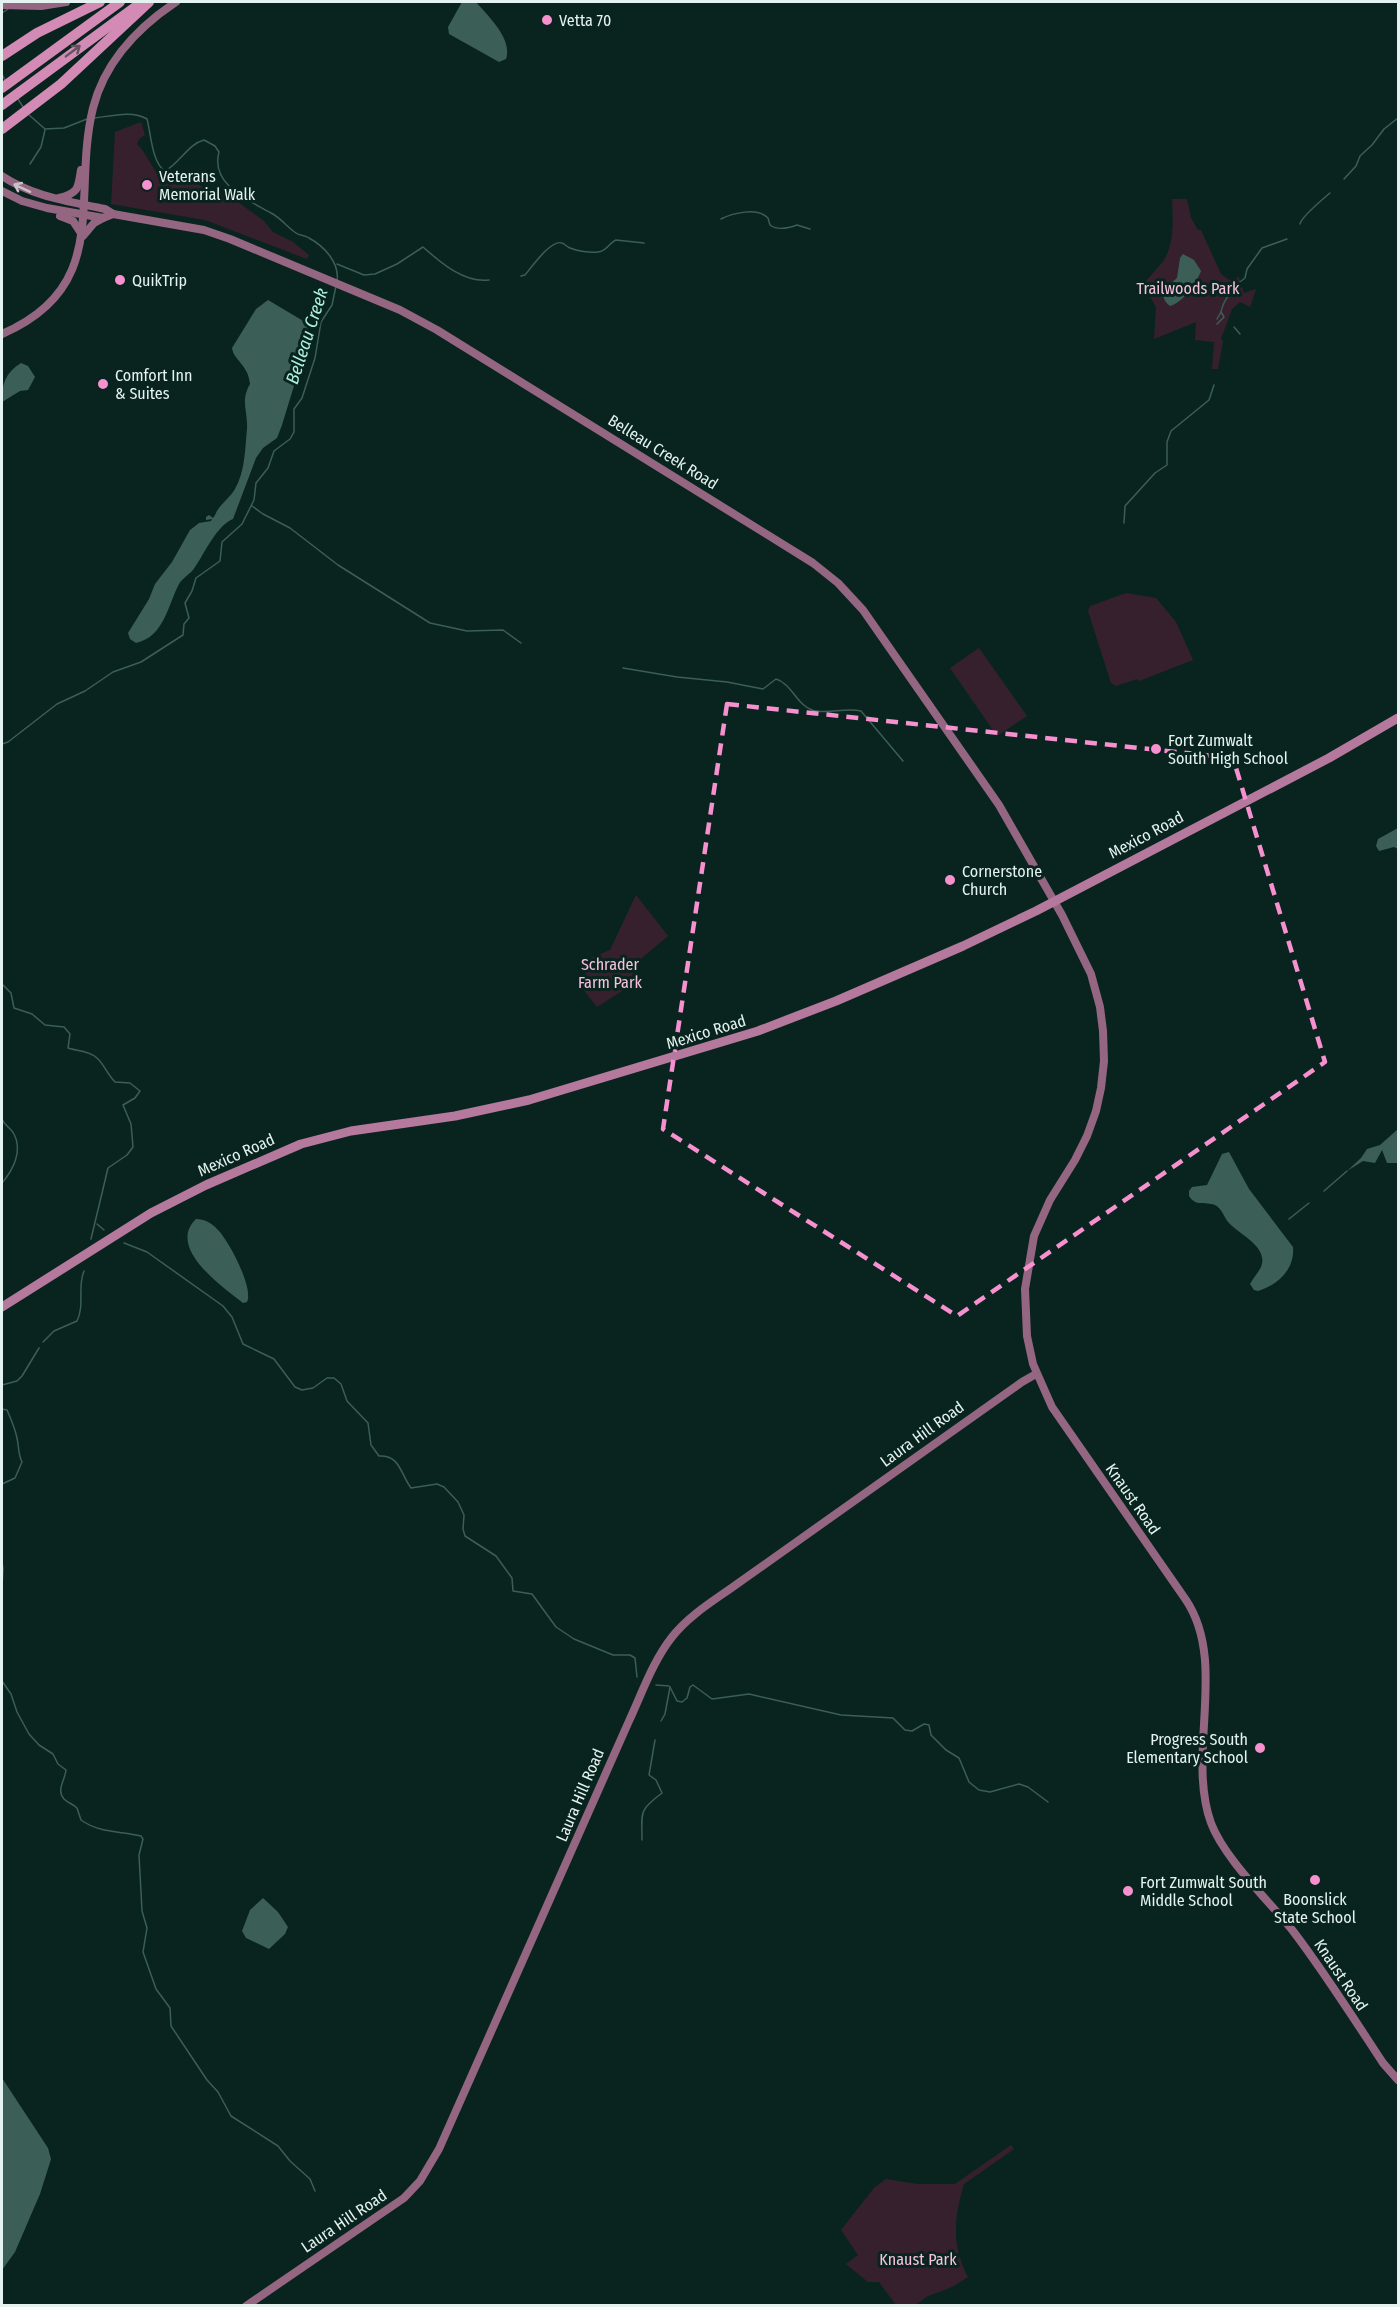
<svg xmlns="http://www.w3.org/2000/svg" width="1400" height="2307" viewBox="0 0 1400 2307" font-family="'Fira Sans Condensed',sans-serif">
	<rect width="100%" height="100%" fill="#09241e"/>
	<!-- green -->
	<g fill="#37202e">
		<path d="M141 122 145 135 139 139 137 144C147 153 151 168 162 179L196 183 212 193 234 199 264 221 273 232 293 242 309 255 307 259 205 220 111 204 115 132Z"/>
		<path d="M1172 199H1187L1191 218 1198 230H1201L1221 274 1229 280 1239 277 1244 293 1256 289 1250 307 1240 302 1232 309 1221 339 1223 341 1218 369H1212L1214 342 1195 340 1196 322 1154 339 1156 307 1143 285C1148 278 1156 270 1161 264 1175 247 1173 220 1172 199Z"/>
		<polygon points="1126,593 1156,598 1176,622 1193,660 1139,681 1137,679 1116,686 1111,683 1088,611 1090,606"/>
		<polygon points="979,648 1027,716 997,736 950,668"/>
		<polygon points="636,895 668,936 637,962 628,987 597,1007 582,988 588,959 610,950"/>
		<path d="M1011 2145 1014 2149 964 2184C954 2218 951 2245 968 2277L952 2287 928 2296 915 2305H896L879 2282H868L846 2264 858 2255 841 2230 874 2188 886 2179 917 2184H955Z"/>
	</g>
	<!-- water -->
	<g fill="#3b5e56">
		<path d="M462 2H476C488 16 513 39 506 59L499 62 449 34 448 27Z"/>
		<path d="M1183 254 1194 260 1201 271C1197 282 1183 303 1170 306 1156 295 1168 286 1177 278L1180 258Z"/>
		<path d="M268 300 305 322 308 329 307 335 301 363 282 425 277 438 263 448 256 458 233 519C216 526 205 553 195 567 191 574 183 577 179 584 168 605 164 637 136 643L130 639 128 633 149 599 155 584 172 562 190 530 199 523 211 521 212 519 206 520V517L209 515 213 518 215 515C219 505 229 499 235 489 245 472 245 449 247 429 248 411 240 401 250 384 248 364 234 361 232 348L256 309Z"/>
		<path d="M21 363 28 366 35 377 28 390 20 391 2 402C1 385 6 372 21 363Z"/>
		<polygon points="1398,828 1398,849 1394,847 1379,851 1376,846 1378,839"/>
		<polygon points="1398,1129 1398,1163 1387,1163 1382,1150 1375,1163 1363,1161 1347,1171 1361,1158 1367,1149 1380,1145"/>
		<path d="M1229 1152 1249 1189 1293 1247C1295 1269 1278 1285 1258 1291L1254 1290 1250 1284C1253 1278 1258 1273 1261 1267 1269 1247 1240 1235 1229 1223 1224 1218 1222 1208 1215 1205 1204 1201 1196 1207 1189 1196V1191L1192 1187 1207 1185 1222 1154Z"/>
		<path d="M196 1219C204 1219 212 1223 217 1229 228 1239 254 1288 247 1302L243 1303C223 1287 166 1248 196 1219Z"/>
		<polygon points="263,1898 278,1912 288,1927 285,1934 269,1949 246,1938 242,1931 250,1910"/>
		<polygon points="2,2078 48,2148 51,2159 40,2194 15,2252 2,2270"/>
	</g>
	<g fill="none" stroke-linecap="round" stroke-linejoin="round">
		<!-- stream -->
		<g stroke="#3b5e56" stroke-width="1.5">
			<polyline points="2,13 8,9"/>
			<polyline points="2,74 5,80"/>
			<polyline points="18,99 23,107"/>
			<polyline points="28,114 45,129 64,128 87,119"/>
			<path d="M95 118C111 116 133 110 147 119 151 134 152 163 165 171 180 163 188 144 204 140L215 146 219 152C210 184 248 200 271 213 281 218 287 227 296 233 300 236 305 235 309 238 324 246 340 263 337 281"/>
			<polyline points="30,164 41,147 45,130"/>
			<polyline points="1344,179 1356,166 1360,156 1372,145 1384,129 1398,118"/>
			<path d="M721 219C733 213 757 207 768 218L770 225C778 231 789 228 797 225L810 229"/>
			<path d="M1300 224C1301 217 1323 199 1330 193"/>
			<path d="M337 264 364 275 375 274 397 264 423 247C441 263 464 283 489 280"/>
			<path d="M521 276 525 275C531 268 551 239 562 243 565 244 567 247 570 248 577 251 590 253 598 252 606 252 609 243 616 240L644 243"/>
			<polyline points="1217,319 1221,312"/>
			<path d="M1217 324 1224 317 1221 312C1223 300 1235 285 1245 278L1247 269 1262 248 1287 239"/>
			<polyline points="1234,327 1240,334"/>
			<polyline points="252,506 263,514 290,528 338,565 430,623 467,631 503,630 521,643"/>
			<polyline points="1124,523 1125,506 1155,473 1167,465 1167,442 1171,431 1209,400 1214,385"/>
			<path d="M623 668 677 677 727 682 763 689 776 679C791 683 797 705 812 710 827 715 845 707 861 711L903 761"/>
			<polyline points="2,744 8,742 57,704 85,691 113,672 141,662 183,635 184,624 189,618 185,603 192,591 196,578 220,561 222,542 242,524 254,500 256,483 268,468 274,451 290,439 294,432 294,409 302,398 315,358 321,322 332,305 336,286"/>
			<path d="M2 984 11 993 14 1008 32 1014 45 1025 64 1027 70 1034 68 1048C77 1051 90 1051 97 1058 103 1063 108 1075 115 1082L130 1083 140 1091 135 1098 123 1105 131 1124 133 1147 127 1155 108 1168 91 1239"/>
			<path d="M2 1119C4 1125 11 1128 14 1134 23 1151 13 1170 2 1183"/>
			<polyline points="1324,1191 1347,1171"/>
			<polyline points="1289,1219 1309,1203"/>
			<polyline points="97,1224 104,1230"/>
			<path d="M124 1243 147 1252 223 1306 232 1317 243 1344 274 1359 295 1387 302 1390 313 1388 327 1378H334L341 1384 347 1401 368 1423 371 1445 379 1456C400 1455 400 1473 411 1488L437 1484 444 1487 458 1502 464 1515 463 1529 465 1536 496 1556 512 1578 513 1591 532 1594 556 1627 574 1639 613 1655H630L635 1658 637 1677"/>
			<path d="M43 1342 54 1331 77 1321C85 1305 77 1287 84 1271"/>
			<polyline points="2,1385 17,1381 22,1376 39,1348"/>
			<path d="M2 1409 7 1410C11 1419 15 1428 17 1438 19 1447 18 1454 22 1462L15 1478 2 1484"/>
			<polyline points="2,1561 3,1569 2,1587"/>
			<path d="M2 1681 11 1694 17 1712 29 1734 39 1745 53 1754 58 1764 66 1770C65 1780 56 1790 64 1799 68 1803 73 1804 77 1808L81 1820C99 1833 120 1831 141 1836L143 1839 139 1855 142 1911 147 1928 143 1952 156 1989 170 2008 171 2026 207 2080 218 2092 231 2116 278 2146 290 2161 310 2179 315 2191"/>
			<polyline points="656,1685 669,1686"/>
			<polyline points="670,1687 677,1701 682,1702 687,1698 690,1687 693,1685 712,1699 749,1694 841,1715 893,1718 905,1730 912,1731 924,1724 929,1725 931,1735 946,1750 959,1758 969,1782 979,1790 990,1792 1019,1784 1028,1787 1048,1802"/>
			<polyline points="661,1721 665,1714 670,1687"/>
			<path d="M642 1840C642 1812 638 1811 662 1793L656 1780 649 1775 655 1740"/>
		</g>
		<!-- secondary -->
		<g stroke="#946681" stroke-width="8">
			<polyline points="2,5 41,6 66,2"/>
			<path d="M2 176C34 197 68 201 105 209L113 214 204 230 230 239 400 310 437 330 813 563 838 583 863 610 999 805 1062 915 1091 974 1100 1007 1103 1031 1104 1061 1101 1088 1096 1111 1087 1136 1075 1160 1050 1200 1034 1236 1025 1289 1027 1336 1033 1364 1052 1407 1186 1600C1228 1663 1186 1754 1211 1823 1224 1858 1269 1901 1293 1931 1325 1973 1354 2019 1383 2063L1398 2080"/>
			<polyline points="2,191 22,201 47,208 103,218 113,214"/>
			<path d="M59 198C79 193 78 188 81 170"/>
			<polyline points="60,216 73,221 81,233"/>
			<polyline points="83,236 94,223 103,218"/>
			<path d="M2 334C113 286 71 198 93 108 105 61 137 28 176 2"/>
			<path d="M246 2306 404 2198 420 2181 439 2149 629 1721C642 1693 653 1661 672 1637 689 1615 715 1600 737 1584L1022 1382 1036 1374"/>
		</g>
		<!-- primary -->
		<polyline stroke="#b5799d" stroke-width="9" points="2,1307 151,1213 206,1185 301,1144 351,1131 455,1116 529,1100 758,1031 836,1001 963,946 1036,911 1329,758 1398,718"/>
		<!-- highway -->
		<g stroke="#d38bb6" stroke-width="10">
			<polyline points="2,56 37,33 100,2"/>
			<polyline points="2,88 120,2"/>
			<polyline points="2,105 142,2"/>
			<polyline points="2,129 61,84 149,2"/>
		</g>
	</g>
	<!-- one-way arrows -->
	<defs><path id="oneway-shaft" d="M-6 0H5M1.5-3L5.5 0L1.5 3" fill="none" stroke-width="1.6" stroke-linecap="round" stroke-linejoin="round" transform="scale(1.5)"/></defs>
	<use stroke="#645262" href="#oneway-shaft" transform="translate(73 51) rotate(-37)"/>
	<use stroke="#c8c2c8" href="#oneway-shaft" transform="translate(22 188) rotate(-155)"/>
	<!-- marked area -->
	<path fill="none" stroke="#f690cf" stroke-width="4.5" stroke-dasharray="12 8" stroke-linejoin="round" d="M727 704 1233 758 1325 1062 957 1316 663 1129Z"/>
	<!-- markers -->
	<g fill="#f690cf" stroke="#09241e" stroke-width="2">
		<circle cx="547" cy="20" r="6"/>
		<circle cx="147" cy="185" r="6"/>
		<circle cx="120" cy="280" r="6"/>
		<circle cx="103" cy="384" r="6"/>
		<circle cx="1156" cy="749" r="6"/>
		<circle cx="950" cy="880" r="6"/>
		<circle cx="1260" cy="1748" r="6"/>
		<circle cx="1315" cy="1880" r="6"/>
		<circle cx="1128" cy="1891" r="6"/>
	</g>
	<g text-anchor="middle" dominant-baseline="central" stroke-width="6" stroke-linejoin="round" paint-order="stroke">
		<!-- poi labels -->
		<g font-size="16" fill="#e4f3ef" stroke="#09241e" text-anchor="start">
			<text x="559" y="20">Vetta 70</text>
			<text x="159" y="176">Veterans<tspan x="159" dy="18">Memorial Walk</tspan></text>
			<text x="132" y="280">QuikTrip</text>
			<text x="115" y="375">Comfort Inn<tspan x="115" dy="18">&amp; Suites</tspan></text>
			<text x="1168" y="740">Fort Zumwalt<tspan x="1168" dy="18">South High School</tspan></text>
			<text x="962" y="871">Cornerstone<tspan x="962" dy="18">Church</tspan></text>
			<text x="1248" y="1739" text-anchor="end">Progress South<tspan x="1248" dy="18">Elementary School</tspan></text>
			<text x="1140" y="1882">Fort Zumwalt South<tspan x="1140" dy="18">Middle School</tspan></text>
			<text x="1315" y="1899" text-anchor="middle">Boonslick<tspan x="1315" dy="18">State School</tspan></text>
		</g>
		<!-- park labels -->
		<g font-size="16" fill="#f7c1e0" stroke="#09241e">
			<text x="1188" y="288">Trailwoods Park</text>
			<text x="610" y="964">Schrader<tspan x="610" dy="18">Farm Park</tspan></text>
			<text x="918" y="2259">Knaust Park</text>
		</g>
		<!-- street labels -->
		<g font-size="16" fill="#e4f3ef" stroke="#09241e">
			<text transform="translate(663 452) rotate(32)">Belleau Creek Road</text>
			<text transform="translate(1146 835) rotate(-28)">Mexico Road</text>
			<text transform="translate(706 1032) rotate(-17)">Mexico Road</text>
			<text transform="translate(236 1155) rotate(-24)">Mexico Road</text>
			<text transform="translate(922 1434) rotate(-36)">Laura Hill Road</text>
			<text transform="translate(1133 1499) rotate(55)">Knaust Road</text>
			<text transform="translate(580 1795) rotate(-67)">Laura Hill Road</text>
			<text transform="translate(1341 1975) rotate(56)">Knaust Road</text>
			<text transform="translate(344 2221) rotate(-34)">Laura Hill Road</text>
		</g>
		<!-- water labels -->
		<g font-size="18" font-style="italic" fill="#acf1e1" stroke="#09241e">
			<text transform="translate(307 336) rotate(-72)">Belleau Creek</text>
		</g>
	</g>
	<!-- border -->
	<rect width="1400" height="2307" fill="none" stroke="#e4f3ef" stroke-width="6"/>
</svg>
